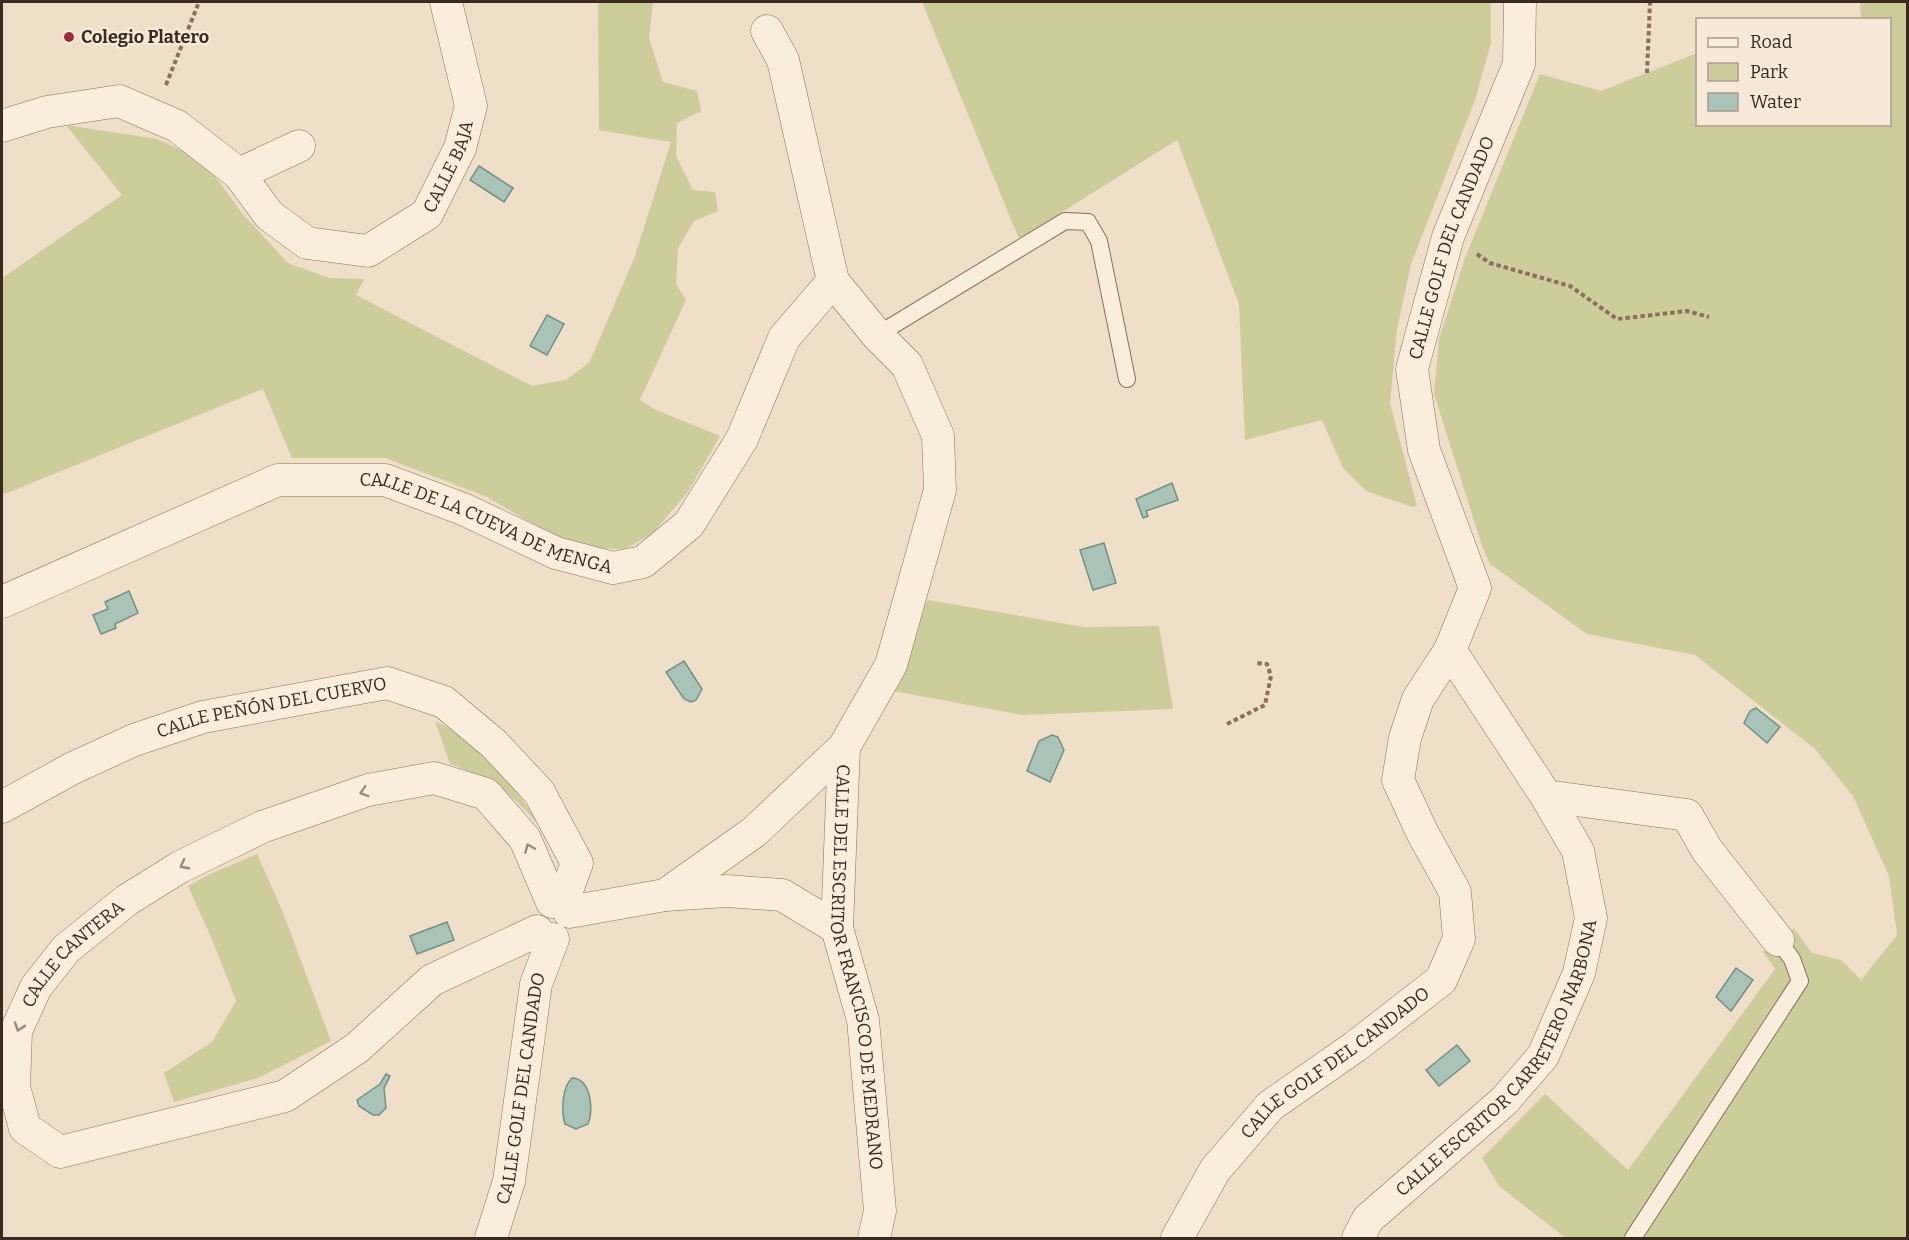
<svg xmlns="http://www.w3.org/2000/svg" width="1909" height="1240" viewBox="0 0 1909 1240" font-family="Bitter,serif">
	<rect width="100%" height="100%" fill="#efdec8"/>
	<!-- green -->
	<g fill="#cdcd9c">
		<polygon points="598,2 653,2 649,38 663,82 697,91 701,111 677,123 676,156 693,190 715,192 718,211 694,221 678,248 676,284 686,300 640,400 654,409 720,436 688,492 652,534 625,549 585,548 552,535 485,496 385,458 292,458 263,389 2,495 2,278 122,195 66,125 157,139 203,160 242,213 288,263 329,278 364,279 356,295 532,386 565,380 589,363 634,259 671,142 599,130"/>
		<polygon points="922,2 1491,2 1491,43 1475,100 1411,264 1397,329 1390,403 1417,506 1412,507 1366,491 1343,468 1322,420 1245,440 1239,304 1177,140 1019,239"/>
		<polygon points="1860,2 1907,2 1907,1238 1566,1238 1499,1186 1482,1158 1545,1094 1628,1170 1775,969 1763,952 1794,928 1812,953 1841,960 1861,980 1897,935 1889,876 1853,796 1815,749 1695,655 1587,634 1490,564 1482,546 1434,394 1439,339 1465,258 1540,74 1601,91 1697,53 1698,124 1890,124 1890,20 1861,19"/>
		<polygon points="928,600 1084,627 1159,626 1173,709 1022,715 894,691 923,607"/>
		<path d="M435 721C486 745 516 789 546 834 515 796 497 781 450 764Z"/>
		<polygon points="257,854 282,910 331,1041 258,1078 174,1102 164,1073 212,1042 236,1001 214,944 188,886 210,874"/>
	</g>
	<!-- water -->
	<g fill="#a9c3b8" stroke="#6f9285" stroke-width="1.5">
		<polygon points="479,166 513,188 504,202 470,180"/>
		<polygon points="547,315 564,324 547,355 530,346"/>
		<polygon points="1172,483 1178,500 1146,511 1148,516 1143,518 1136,499"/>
		<polygon points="1104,543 1116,583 1093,590 1080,550"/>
		<polygon points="129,591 138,613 115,624 116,628 101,634 93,615 108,609 105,602"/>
		<polygon points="684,661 702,689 696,700 691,702 684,699 666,672"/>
		<polygon points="1756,708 1780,727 1767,743 1744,723 1750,711"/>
		<polygon points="1052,735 1058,737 1064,750 1050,782 1027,771 1039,741"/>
		<polygon points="447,922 454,940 417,954 410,936"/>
		<polygon points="1736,968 1753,980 1731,1011 1716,997"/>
		<polygon points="1457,1045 1470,1061 1439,1086 1426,1070"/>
		<polygon points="386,1074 390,1076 384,1088 386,1108 379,1115 373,1115 359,1106 357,1100 380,1084"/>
		<path d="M572 1078C591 1078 594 1111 588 1124L576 1129 565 1124C561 1111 562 1087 572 1078Z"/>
	</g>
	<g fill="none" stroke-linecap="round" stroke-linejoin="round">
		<defs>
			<g id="lane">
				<polyline points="877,335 1065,221 1088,222 1099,241 1127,379"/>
				<polyline points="1633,1238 1800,981 1792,959 1778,940"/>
			</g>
			<g id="street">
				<path id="s1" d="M2 126 47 112 119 101 177 126 239 174 269 215 307 243 368 251 427 214 460 148 471 106 446 2"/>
				<polyline points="239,174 299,146"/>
				<path id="s2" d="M833 281 877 335 907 365 938 436 940 490 891 665 844 747 837 928 863 1020 880 1211 874 1238"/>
				<path id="s3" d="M2 602 278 480H385L463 509 556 553 613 568 643 562 689 524 742 439 784 338 833 281 783 60 767 31"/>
				<polyline points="1546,796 1687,815 1707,850 1778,940"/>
				<path id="s4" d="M2 807 73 768 134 740 203 717 387 683 444 702 494 744 539 792 577 863 562 904"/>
				<polyline points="665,895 754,832 844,747"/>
				<polyline points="569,912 665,895 727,891 782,895 837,928"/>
				<path id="s5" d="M537 931 432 980 357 1048 285 1096 60 1152 25 1128 14 1087 16 1031 36 987 66 949 127 900 180 867 262 827 368 790 434 778 486 794 525 839 552 902"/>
				<path id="s6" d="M491 1238 509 1181 536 984 553 939"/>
				<path id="s7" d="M1177 1238 1215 1170 1270 1106 1356 1046 1441 980 1459 939 1455 892 1422 832 1398 780 1405 738 1418 699 1450 650 1475 588 1424 450 1412 369 1448 237 1519 64 1520 2"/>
				<path id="s8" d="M1358 1238 1368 1219 1504 1101 1543 1056 1579 973 1591 918 1578 851 1546 796 1450 650"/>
			</g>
		</defs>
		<!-- lane casing -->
		<use href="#lane" stroke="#8b705d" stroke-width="18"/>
		<!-- street casing -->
		<use href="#street" stroke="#8b705d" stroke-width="33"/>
		<!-- path -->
		<g stroke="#8b705d" stroke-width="4" stroke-dasharray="4.5 3" stroke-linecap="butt">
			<polyline points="1647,73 1650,2"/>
			<polyline points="166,85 199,2"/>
			<polyline points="1477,254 1490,263 1570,286 1617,319 1687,311 1709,317"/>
			<polyline points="1227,724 1265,705 1271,676 1267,664 1255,663"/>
		</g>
		<!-- lane -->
		<use href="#lane" stroke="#f9eddc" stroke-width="16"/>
		<!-- street -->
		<use href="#street" stroke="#f9eddc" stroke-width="32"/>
	</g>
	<!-- one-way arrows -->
	<defs><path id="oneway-chevron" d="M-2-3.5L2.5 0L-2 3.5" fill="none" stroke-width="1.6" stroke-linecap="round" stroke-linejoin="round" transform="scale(1.5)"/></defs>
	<g stroke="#9a8c7e">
		<use href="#oneway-chevron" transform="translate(364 792) rotate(163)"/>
		<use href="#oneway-chevron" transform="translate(529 848) rotate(-113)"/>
		<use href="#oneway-chevron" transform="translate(184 865) rotate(152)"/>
		<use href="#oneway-chevron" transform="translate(19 1027) rotate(109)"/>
	</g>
	<!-- markers -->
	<circle fill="#9a2d3c" stroke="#f6e9d8" stroke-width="2" cx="69" cy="37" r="6"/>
	<g text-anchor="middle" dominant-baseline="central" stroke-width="5" stroke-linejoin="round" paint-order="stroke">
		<!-- poi labels -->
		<g font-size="18" font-weight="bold" fill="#3c2a20" stroke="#f6e9d8" text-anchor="start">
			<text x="81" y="37">Colegio Platero</text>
		</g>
		<!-- street labels -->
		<g font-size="18" fill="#3c2a20" stroke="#f6e9d8">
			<text stroke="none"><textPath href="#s1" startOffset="543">CALLE BAJA</textPath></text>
			<text stroke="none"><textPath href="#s7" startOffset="1158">CALLE GOLF DEL CANDADO</textPath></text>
			<text stroke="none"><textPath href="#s3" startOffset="518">CALLE DE LA CUEVA DE MENGA</textPath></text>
			<text stroke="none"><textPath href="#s4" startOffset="290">CALLE PEÑÓN DEL CUERVO</textPath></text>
			<text stroke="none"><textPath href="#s5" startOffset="774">CALLE CANTERA</textPath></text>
			<text stroke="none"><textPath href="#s2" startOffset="742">CALLE DEL ESCRITOR FRANCISCO DE MEDRANO</textPath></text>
			<text stroke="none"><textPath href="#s8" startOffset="234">CALLE ESCRITOR CARRETERO NARBONA</textPath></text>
			<text stroke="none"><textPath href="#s7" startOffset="240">CALLE GOLF DEL CANDADO</textPath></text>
			<text stroke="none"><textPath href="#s6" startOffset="153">CALLE GOLF DEL CANDADO</textPath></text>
		</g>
	</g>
	<!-- border -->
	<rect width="1909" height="1240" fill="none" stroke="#3c2a20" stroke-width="6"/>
	<!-- legend -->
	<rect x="1696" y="18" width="195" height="108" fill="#f6e9d8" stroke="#ac9d8e" stroke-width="1.5"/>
	<rect x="1708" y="38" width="30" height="9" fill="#f9eddc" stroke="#ac9d8e" stroke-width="1.5"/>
	<text x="1750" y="48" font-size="18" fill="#3c2a20">Road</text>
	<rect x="1708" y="63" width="30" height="18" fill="#cdcd9c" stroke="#ac9d8e" stroke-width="1.5"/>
	<text x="1750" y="78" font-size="18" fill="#3c2a20">Park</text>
	<rect x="1708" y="93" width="30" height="18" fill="#a9c3b8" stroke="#ac9d8e" stroke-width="1.5"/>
	<text x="1750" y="108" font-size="18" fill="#3c2a20">Water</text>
</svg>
